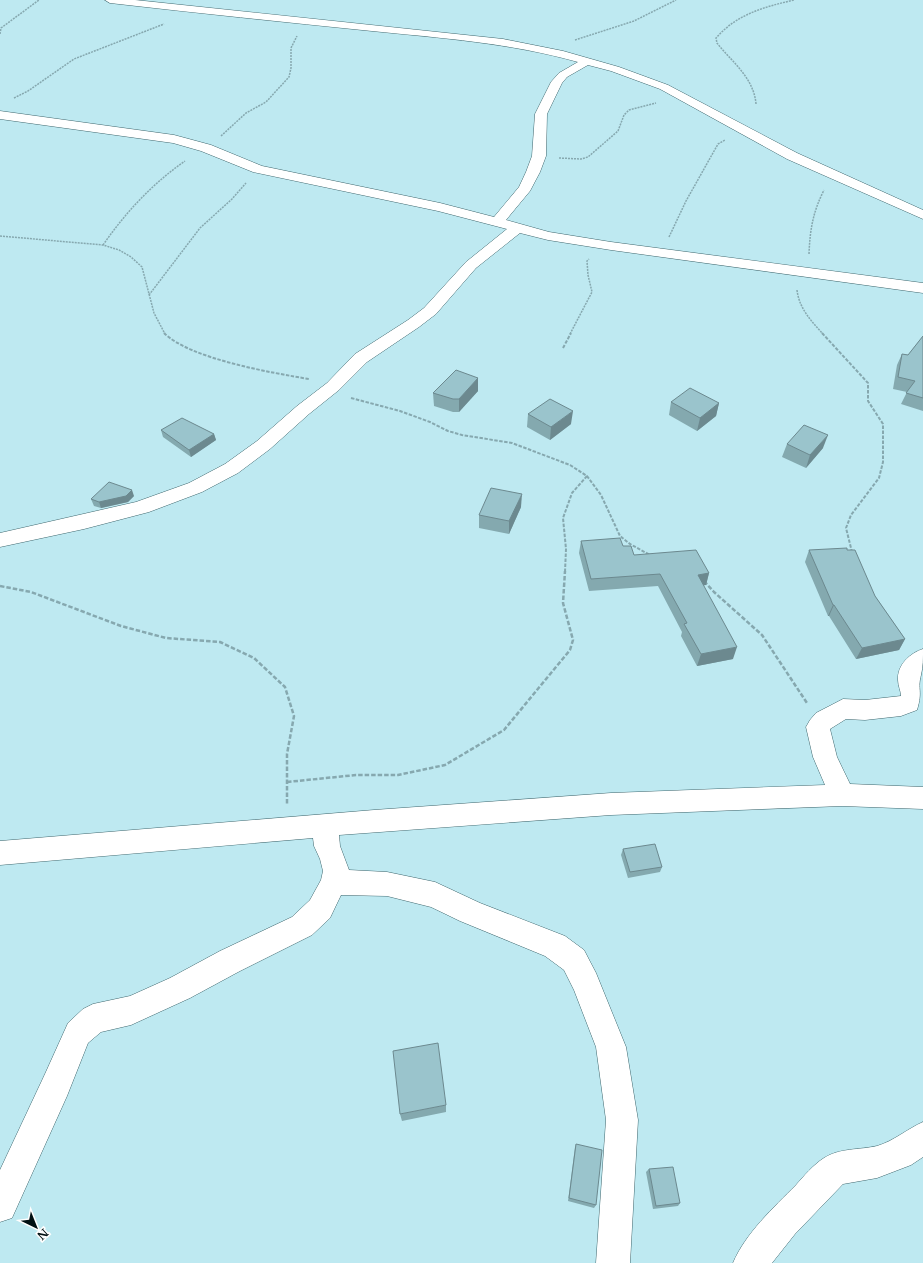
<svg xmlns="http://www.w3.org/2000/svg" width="923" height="1263" viewBox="0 0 923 1263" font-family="'Libre Baskerville',serif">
	<rect width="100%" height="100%" fill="#bee9f1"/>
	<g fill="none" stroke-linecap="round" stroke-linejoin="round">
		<defs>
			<g id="minor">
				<path d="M105 0H135L503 39 563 51 619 67 668 85 797 153 923 210V219L787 159 660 89 611 71 588 65 567 77 562 83 547 114 546 156 540 172 530 191 506 220 549 232 611 242 923 283V293L611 250 548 240 520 233 476 268 436 314 419 327 367 362 339 390 309 414 270 449 238 473 202 492 149 512 84 529 0 547V533L136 502 189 483 225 464 257 441 297 406 327 383 355 354 408 320 424 308 466 262 507 229 438 211 253 172 201 151 173 143 0 119V111L174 135 211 145 262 166 440 203 494 217 519 187 526 172 532 156 535 114 551 82 559 73 578 62C511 43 441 38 372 31 284 22 197 13 110 3Z"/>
				<path d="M923 649C923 658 923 667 921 675 917 690 923 690 917 710L901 716 865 720 846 719 830 729 837 757 850 784 923 787V809L842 806 611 815 339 835 340 846 349 870 387 872 435 882 480 903 565 936 584 950 596 973 626 1047 638 1120 630 1263H596L606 1120 596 1047 574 990 564 970 545 956 460 921 431 907 387 896 341 895 330 918 312 935 240 971 190 998 131 1025 101 1032 88 1043 67 1096 12 1218 0 1222V1170L45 1074 68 1023 83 1009 93 1004 130 996 170 978 220 951 292 917 310 900 321 880 323 871 320 859 314 846 313 838 0 865V841L374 810 611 793 825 785 813 757 806 727 810 720 816 713 843 699 865 700 901 696C901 691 898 686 898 680 897 665 910 653 923 649Z"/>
				<path d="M923 1122V1157L911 1165 877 1178 843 1184 795 1234 772 1263H733C745 1234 774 1207 796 1185 804 1176 813 1165 824 1158 839 1148 860 1150 877 1146 894 1141 907 1129 923 1122Z"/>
			</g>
		</defs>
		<!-- minor casing -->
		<use href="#minor" stroke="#3f676e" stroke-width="1"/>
		<!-- path-far2 -->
		<g stroke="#86a8af" stroke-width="1.5" stroke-dasharray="2 1" stroke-linecap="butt">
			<polyline points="0,34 1,28 39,0"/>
			<polyline points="575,40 634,21 676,0"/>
			<polyline points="14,98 28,91 74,59 164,24"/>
			<path d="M756 104C754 78 732 62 717 43L716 38C737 14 764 7 794 0"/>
			<polyline points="221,136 246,113 266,102 289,77 291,68 291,48 297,36"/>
			<polyline points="559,158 581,159 588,157 618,131 624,115 629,110 656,103"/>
			<polyline points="0,236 103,245 119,250 131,257 142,267 154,313 165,334"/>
			<polyline points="669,237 686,201 718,144 725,140"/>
			<path d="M103 245C126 212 152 184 185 161"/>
			<path d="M809 254C810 229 813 212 824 190"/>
			<path d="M797 290C799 308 811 321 823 334"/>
			<polyline points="149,295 200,228 232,199 246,183"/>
			<polyline points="570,334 592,292 588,275 587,261 589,259"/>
		</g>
		<!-- path-far1 -->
		<g stroke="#86a8af" stroke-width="2" stroke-dasharray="3.5 1.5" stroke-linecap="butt">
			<path d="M164 333C190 359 273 373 309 379"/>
			<polyline points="822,333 868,383 868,401 883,424 883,462 879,478 851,515 846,528 852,552"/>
			<polyline points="563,348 571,333"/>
			<polyline points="351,398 400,411 430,422 448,431 462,435 512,443 570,465 587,476 601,495 620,536 630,544 650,555"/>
			<polyline points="565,572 566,549 563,518 572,493 587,476"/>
		</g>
		<!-- path -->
		<g stroke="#86a8af" stroke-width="2.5" stroke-dasharray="4.5 2" stroke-linecap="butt">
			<polyline points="704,581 714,592 762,635 807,703"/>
			<polyline points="0,586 31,592 121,626 166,638 220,642 254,658 285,687 294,716 287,754 287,804"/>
			<polyline points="287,782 356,775 398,775 445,765 504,730 570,650 573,640 563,603 565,571"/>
		</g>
		<!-- minor -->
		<use href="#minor" fill="#fff" fill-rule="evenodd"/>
	</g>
	<!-- wall -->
	<g fill="#84a9af">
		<polygon points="923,336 923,411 901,404 907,392 893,389 897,365 902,354 908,355"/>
		<polygon points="478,378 478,391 459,412 453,412 434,406 433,393"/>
		<polygon points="671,402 719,403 716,416 697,431 669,415"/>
		<polygon points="528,414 571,424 550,440 527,427"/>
		<polygon points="161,430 214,434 216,440 191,457 163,437"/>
		<polygon points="787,444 823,448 806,468 782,457"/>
		<polygon points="134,496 128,502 101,508 94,506 91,499"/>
		<polygon points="521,507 509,534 479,528 479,515"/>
		<polygon points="581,541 623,546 634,555 709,573 706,585 703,585 733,659 697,666 681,636 682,632 658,586 589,591 579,553"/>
		<polygon points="809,550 875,596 905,639 899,650 856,659 829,616 828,616 805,562"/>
		<polygon points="623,849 662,867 660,872 628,878 621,855"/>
		<polygon points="446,1105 446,1112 402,1121 400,1114"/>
		<polygon points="576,1144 596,1205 594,1208 568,1201 575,1147"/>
		<polygon points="649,1169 680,1203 678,1206 653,1209 646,1172"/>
	</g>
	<!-- shaded-wall -->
	<g fill="#6c898f">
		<polygon points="478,378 478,391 459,412 459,399"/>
		<polygon points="719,403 716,416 697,431 700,418"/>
		<polygon points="573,411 571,424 550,440 551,427"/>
		<polygon points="214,434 216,440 191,457 189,450"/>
		<polygon points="828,435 823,448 806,468 810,455"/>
		<polygon points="132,490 134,496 128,502 101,508 99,502"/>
		<polygon points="522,494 521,507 509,534 509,521"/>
		<polygon points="709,573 706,585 695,587 698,575"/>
		<polygon points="833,605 834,605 829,616 828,616"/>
		<polygon points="905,639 899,650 856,659 862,648"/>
		<polygon points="737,647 733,659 697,666 701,654"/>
	</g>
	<!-- building -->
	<g fill="#9ac4cc" stroke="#6c898f">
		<polygon points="923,336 923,398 906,393 915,381 898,377 902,354 908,355"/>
		<polygon points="456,370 478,378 459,399 453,399 433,393"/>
		<polygon points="690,388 719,403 700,418 671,402"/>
		<polygon points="550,399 573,411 551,427 528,414"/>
		<polygon points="182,418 214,434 189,450 161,430"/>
		<polygon points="804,425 828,435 810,455 787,444"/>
		<polygon points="109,482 132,490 126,496 99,502 91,499"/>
		<polygon points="491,488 522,494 509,521 479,515"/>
		<polygon points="620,538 623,546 631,546 634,555 696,550 709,573 698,575 737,647 701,654 684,624 687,623 660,574 591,579 581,541"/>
		<polygon points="847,548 847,550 855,550 875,596 905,639 862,648 834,605 833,605 809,550"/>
		<polygon points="655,844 662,867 630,872 623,849"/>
		<polygon points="438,1043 446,1105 400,1114 393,1051"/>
		<polygon points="576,1144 602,1150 596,1205 569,1198"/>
		<polygon points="673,1167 680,1203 656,1206 649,1169"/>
	</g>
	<!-- north arrow -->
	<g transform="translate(36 1227) rotate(137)" stroke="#ffffff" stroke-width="3" paint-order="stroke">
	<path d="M0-3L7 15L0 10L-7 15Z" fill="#021114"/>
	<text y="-6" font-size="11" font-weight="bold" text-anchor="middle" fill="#021114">N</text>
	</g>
</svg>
